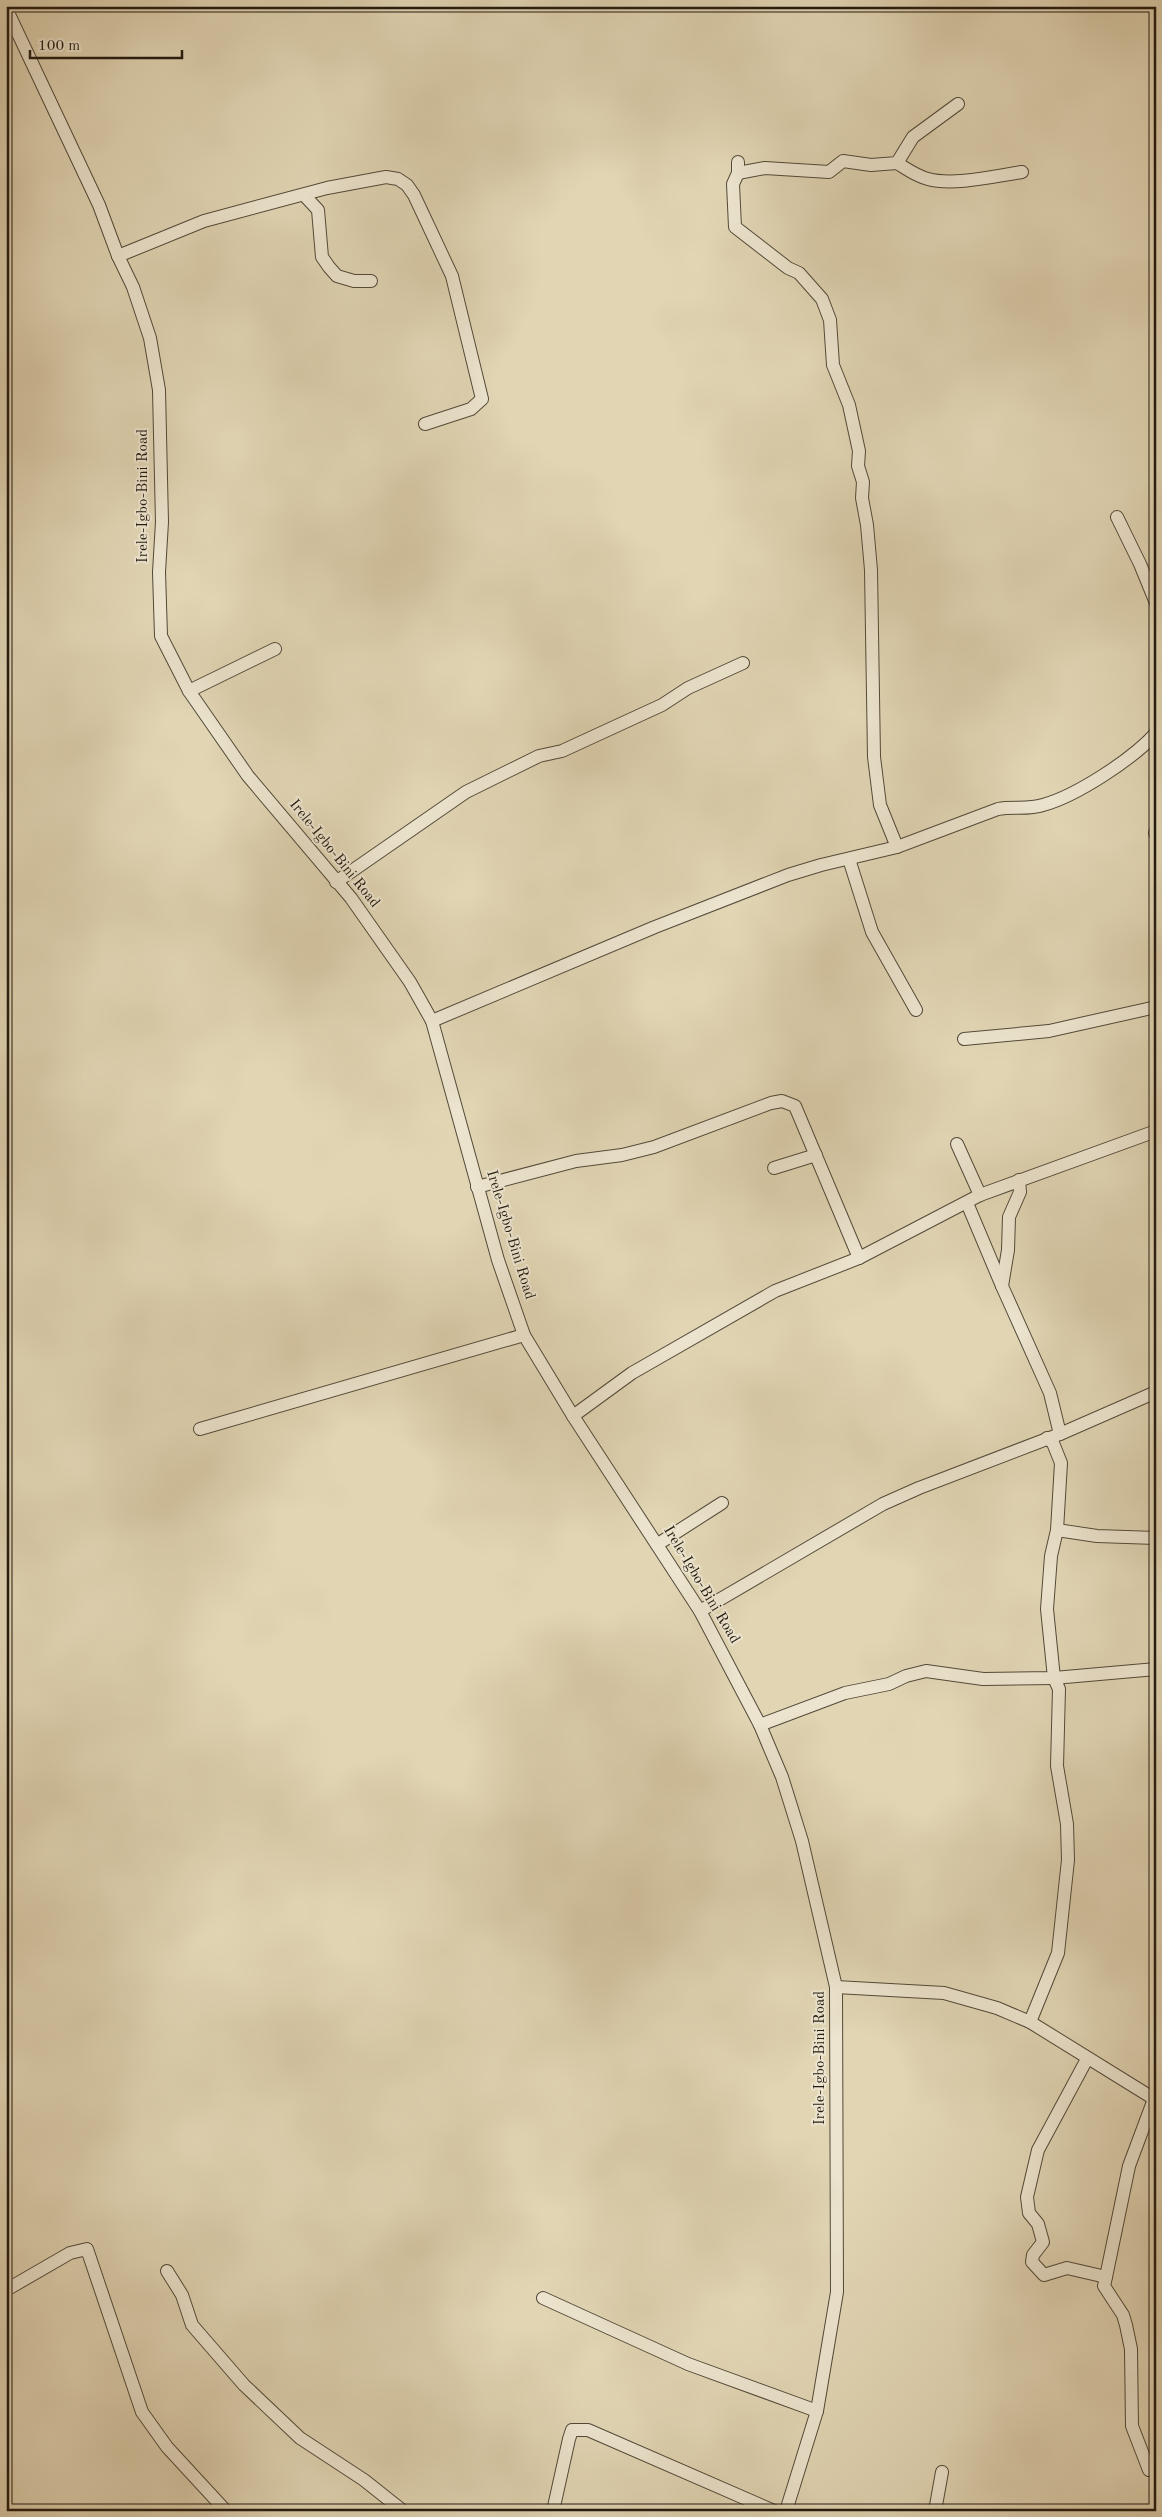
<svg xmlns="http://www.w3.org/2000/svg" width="1162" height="2517" viewBox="0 0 1162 2517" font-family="'Old Standard TT',serif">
	<rect width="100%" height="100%" fill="#e1d5b4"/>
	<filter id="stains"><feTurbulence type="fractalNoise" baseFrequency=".004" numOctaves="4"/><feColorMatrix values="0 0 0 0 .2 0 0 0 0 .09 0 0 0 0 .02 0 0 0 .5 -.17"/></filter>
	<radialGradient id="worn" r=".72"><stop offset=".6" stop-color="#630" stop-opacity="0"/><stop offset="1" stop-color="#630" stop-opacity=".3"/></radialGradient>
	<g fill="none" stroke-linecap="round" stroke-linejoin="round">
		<defs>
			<g id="minor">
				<polyline points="6,8 99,205 118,256 133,287 150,338 159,390 162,522 159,572 161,636 189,691 248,776 351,898 410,982 432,1021 498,1260 524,1335 573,1416 700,1611 760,1725 782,1777 802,1841 836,1987 837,2292 817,2411 786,2511"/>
				<polyline points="738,162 738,173 733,184 735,227 788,268 799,273 822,299 830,320 833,365 849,405 859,451 858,466 863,482 862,498 867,525 871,570 874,757 880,805 897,847"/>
				<path d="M897 163C907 169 916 176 928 179 953 186 995 176 1022 172"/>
				<polyline points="738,173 765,168 829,172 843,161 871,165 897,163 913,137 958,104"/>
				<polyline points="304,195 318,210 322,257 329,267 337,276 354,281 371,281"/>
				<polyline points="118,256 204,221 327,188 386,177 398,179 407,185 414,195 452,276 482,399 471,409 425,424"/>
				<polyline points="1117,517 1140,564 1156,603"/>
				<polyline points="189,691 275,649"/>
				<polyline points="1155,833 1156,833"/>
				<polyline points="849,859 872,932 916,1010"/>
				<polyline points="336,882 466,792 539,756 562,751 662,705 688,688 743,663"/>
				<path d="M432 1021 655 927 788 875 821 865 897 847 998 809C1013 806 1028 810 1043 805 1076 796 1133 759 1156 733"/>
				<polyline points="964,1039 1049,1031 1156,1007"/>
				<polyline points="957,1144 980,1195"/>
				<polyline points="774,1168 816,1155"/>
				<polyline points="1019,1180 1020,1192 1009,1217 1008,1250 1002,1286 1050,1393 1060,1434"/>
				<polyline points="477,1187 576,1161 622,1155 654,1147 771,1103 782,1101 795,1106 859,1258"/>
				<polyline points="967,1203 1002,1286"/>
				<polyline points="573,1416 632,1373 775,1291 859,1258 980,1195 1156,1131"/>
				<polyline points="200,1429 524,1335"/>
				<polyline points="1057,1530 1097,1536 1156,1538"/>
				<polyline points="658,1544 722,1503"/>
				<polyline points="700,1611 883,1504 919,1488 1060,1434 1156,1392"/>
				<polyline points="760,1725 845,1693 889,1684 906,1676 926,1671 983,1679 1054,1678 1156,1669"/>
				<polyline points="836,1987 944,1993 997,2008 1030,2022 1156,2100"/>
				<polyline points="1030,2022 1058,1953 1068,1860 1067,1824 1057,1766 1059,1689 1054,1678 1047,1609 1051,1556 1057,1530 1061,1463 1053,1443 1047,1438"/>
				<polyline points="1087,2059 1038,2150 1034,2167 1027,2197 1029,2213 1038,2224 1043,2242 1033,2255 1032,2262 1044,2275 1067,2268 1106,2277 1129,2166 1154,2099"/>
				<polyline points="167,2271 182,2295 192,2325 244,2385 300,2438 364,2480 403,2511"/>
				<polyline points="1106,2277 1104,2286 1123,2315 1126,2325 1131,2349 1132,2426 1149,2470"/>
				<polyline points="6,2290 70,2253 87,2249 142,2412 167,2447 226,2511"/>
				<polyline points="543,2298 688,2364 817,2411"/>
				<polyline points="553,2511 569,2439 572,2430 588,2430 774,2511"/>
				<polyline points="935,2511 942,2472"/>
			</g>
		</defs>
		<!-- minor casing -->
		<use href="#minor" stroke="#524a39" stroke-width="14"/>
		<!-- minor -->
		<use href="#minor" stroke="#ece4ce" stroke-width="12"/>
	</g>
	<g text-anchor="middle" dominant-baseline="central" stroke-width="4" stroke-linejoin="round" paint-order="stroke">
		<!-- street labels -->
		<g font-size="15" fill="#231b10" stroke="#ece4ce">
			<text transform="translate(143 496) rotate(-90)">Irele-Igbo-Bini Road</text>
			<text transform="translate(334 854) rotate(51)">Irele-Igbo-Bini Road</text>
			<text transform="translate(510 1235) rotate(73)">Irele-Igbo-Bini Road</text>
			<text transform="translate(701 1585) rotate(59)">Irele-Igbo-Bini Road</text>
			<text transform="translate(820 2058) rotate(-90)">Irele-Igbo-Bini Road</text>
		</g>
	</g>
	<!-- margin -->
	<rect width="1162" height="2517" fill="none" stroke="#e1d5b4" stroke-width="25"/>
	<rect x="8" y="8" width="1147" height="2502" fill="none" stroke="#231b10" stroke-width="2.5"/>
	<rect x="12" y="12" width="1137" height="2492" fill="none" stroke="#231b10"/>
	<!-- scale -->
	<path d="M30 50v8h152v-8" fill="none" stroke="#231b10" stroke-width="2.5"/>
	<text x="38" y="50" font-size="15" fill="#231b10" stroke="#ece4ce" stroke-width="4" paint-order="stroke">100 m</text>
	<rect width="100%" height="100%" filter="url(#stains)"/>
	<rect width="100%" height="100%" fill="url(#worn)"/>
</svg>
